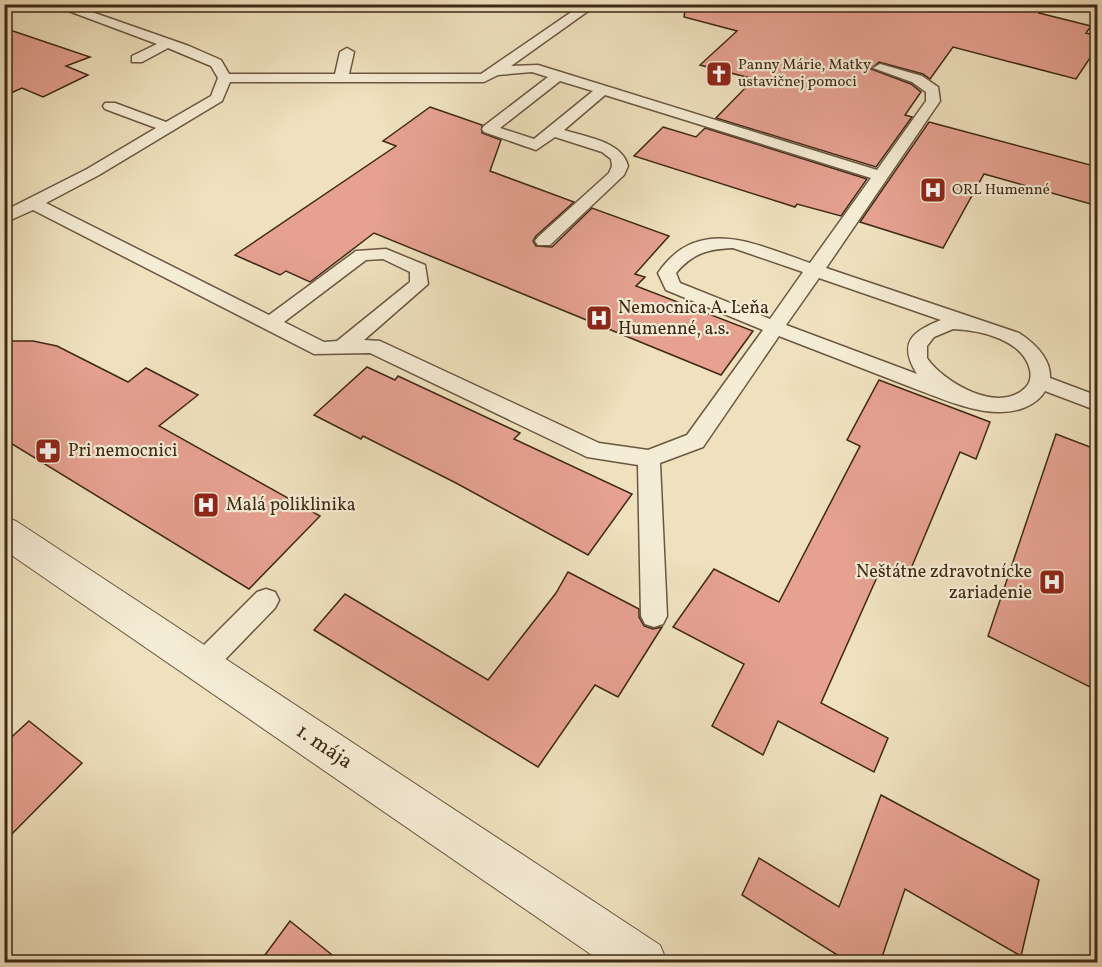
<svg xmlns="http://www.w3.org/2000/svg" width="1102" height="967" viewBox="0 0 1102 967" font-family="Vollkorn,serif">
	<rect width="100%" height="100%" fill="#efe1be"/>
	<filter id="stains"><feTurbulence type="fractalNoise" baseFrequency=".00333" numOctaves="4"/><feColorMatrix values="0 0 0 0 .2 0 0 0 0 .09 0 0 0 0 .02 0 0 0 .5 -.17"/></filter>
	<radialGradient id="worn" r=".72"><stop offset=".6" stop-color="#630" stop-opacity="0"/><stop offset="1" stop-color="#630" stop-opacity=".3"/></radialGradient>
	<!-- building -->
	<g fill="#e6a191" stroke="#3f2916" stroke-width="1.5">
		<polygon points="686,4 1046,4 1039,13 1091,26 1086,33 1098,36 1098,46 1076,79 953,47 930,79 923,74 879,62 871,69 911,84 921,92 905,115 912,117 876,167 716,118 754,79 700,65 737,31 684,17"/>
		<polygon points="4,28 90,57 66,66 88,75 43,97 22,88 4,96"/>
		<polygon points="430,107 482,125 482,133 501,140 490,171 574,202 536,236 533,241 536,246 552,247 592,208 669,236 635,274 645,277 636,286 753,331 721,375 374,233 310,282 286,271 280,275 235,255 396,146 383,141"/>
		<polygon points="929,122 1098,167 1098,206 984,174 943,248 860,222"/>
		<polygon points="663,127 696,137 705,128 867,179 841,216 797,204 795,207 634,156"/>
		<polygon points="4,341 33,341 57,346 128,382 146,368 198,395 159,426 320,516 249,589 4,439"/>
		<polygon points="367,367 395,380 398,376 520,433 514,439 632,494 588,555 456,483 363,436 361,439 314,415"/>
		<polygon points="879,380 990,422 976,459 960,452 907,578 882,566 821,703 888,738 874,772 778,721 763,755 712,726 744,664 673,627 714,569 779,602 860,446 847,440"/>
		<polygon points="1056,434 1098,450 1098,655 1090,687 988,636"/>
		<polygon points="568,572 639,609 639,617 644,626 653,629 662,627 618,697 595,685 538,767 314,630 345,594 488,680 556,593"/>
		<polygon points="29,721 82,763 4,842 4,744"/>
		<polygon points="881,795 1039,880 1021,956 905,889 880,963 850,963 742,895 759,858 839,907"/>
		<polygon points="290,921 342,963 259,963"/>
	</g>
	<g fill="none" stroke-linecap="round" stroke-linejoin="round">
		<defs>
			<g id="lane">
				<path d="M50 4H69L189 46 221 60 229 74H335L340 52 347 48 354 52 349 74H481L583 4H598L511 66 538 65 877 170 926 101V92L912 82 873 68 880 64 922 76 938 87 940 101 826 268 1019 333C1034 343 1051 358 1050 378L1098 396V411L1045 391C1036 406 1017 412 1001 412 972 413 935 396 908 386 865 369 822 353 779 336L703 447 660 463 667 616 663 624 654 627 645 624 641 616 638 465 587 457 370 353 314 354 33 210 4 223V211L87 169 156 128 105 109 103 106 105 103H115L166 122 211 96 218 78 211 66 168 48 142 62H132V56L157 44ZM532 72 548 77 484 126 482 129 484 132 536 150 555 137 602 152 611 159 612 166 609 173 538 237 535 241 538 245H550L624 175 628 166C622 141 585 137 564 130L605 95 871 178 810 263C757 245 698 214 658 273L666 290 763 330 687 435 648 450 599 443 380 341 364 340 428 284 425 265 386 249 356 251 269 315 46 203 99 175 222 101 230 82H484L498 75ZM560 81 593 91 534 139 500 128ZM733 248 803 272 770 319 680 283 676 273C693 253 708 249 733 248ZM383 259 410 272V282L337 341 324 342 284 322 366 260ZM819 278 941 320C911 332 898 343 917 374L786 325ZM953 329C979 330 1023 339 1030 370 1031 375 1031 382 1026 387 1000 415 944 383 927 358V346L934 337Z"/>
				<polygon points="266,589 275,592 279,600 275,608 212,673 203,676 194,673 190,664 194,655 257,592"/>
			</g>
			<polygon id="street" points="4,517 16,521 660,945 667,962 602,962 4,550"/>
		</defs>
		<!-- lane casing -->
		<use href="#lane" stroke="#6b5740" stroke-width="3"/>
		<!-- street casing -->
		<use href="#street" stroke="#6b5740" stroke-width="2"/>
		<!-- lane -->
		<use href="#lane" fill="#f5ecd5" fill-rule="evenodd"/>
		<!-- street -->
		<use href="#street" fill="#f5ecd5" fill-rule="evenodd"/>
	</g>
	<!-- icons -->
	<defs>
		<symbol id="church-square" viewBox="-11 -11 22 22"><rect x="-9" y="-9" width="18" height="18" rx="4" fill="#8f2418" stroke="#f5ecd5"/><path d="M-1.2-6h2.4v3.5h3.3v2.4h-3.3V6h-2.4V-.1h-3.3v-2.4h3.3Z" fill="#fff"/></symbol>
		<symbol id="hospital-square" viewBox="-11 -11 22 22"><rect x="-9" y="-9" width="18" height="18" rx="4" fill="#8f2418" stroke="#f5ecd5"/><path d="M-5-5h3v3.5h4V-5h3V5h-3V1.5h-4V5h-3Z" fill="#fff"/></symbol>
		<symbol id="pharmacy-square" viewBox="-11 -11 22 22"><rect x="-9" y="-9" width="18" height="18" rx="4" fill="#8f2418" stroke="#f5ecd5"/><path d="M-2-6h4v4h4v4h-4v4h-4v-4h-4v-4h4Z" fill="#fff"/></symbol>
	</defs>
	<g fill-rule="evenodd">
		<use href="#church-square" x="704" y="59" width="30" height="30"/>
		<use href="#hospital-square" x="918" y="175" width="30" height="30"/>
		<use href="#hospital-square" x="584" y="303" width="30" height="30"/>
		<use href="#pharmacy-square" x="33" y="436" width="30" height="30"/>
		<use href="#hospital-square" x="191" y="490" width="30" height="30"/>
		<use href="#hospital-square" x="1037" y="567" width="30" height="30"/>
	</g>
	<g text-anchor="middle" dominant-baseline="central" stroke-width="4.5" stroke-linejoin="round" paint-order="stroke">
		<!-- far-poi labels -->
		<g font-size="15" fill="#3f2916" stroke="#f5ecd5" text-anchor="start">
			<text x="738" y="65">Panny Márie, Matky<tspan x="738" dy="17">ustavičnej pomoci</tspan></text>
			<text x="952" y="190">ORL Humenné</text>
		</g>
		<!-- poi labels -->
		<g font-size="18" fill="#3f2916" stroke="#f5ecd5" text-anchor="start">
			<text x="618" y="308">Nemocnica A. Leňa<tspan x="618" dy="21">Humenné, a.s.</tspan></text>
			<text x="68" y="451">Pri nemocnici</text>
			<text x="226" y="505">Malá poliklinika</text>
			<text x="1032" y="572" text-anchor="end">Neštátne zdravotnícke<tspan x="1032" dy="21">zariadenie</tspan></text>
		</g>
		<!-- near-street labels -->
		<g font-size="21" fill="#3f2916" stroke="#f5ecd5">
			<text transform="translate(324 747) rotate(34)">1. mája</text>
		</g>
	</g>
	<!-- margin -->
	<rect width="1102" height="967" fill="none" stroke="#efe1be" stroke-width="24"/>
	<rect x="6" y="6" width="1090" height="955" fill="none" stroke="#3f2916" stroke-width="3"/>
	<rect x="12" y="12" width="1078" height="943" fill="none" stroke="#3f2916" stroke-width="1.5"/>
	<rect width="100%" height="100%" filter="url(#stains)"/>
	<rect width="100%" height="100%" fill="url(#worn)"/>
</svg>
